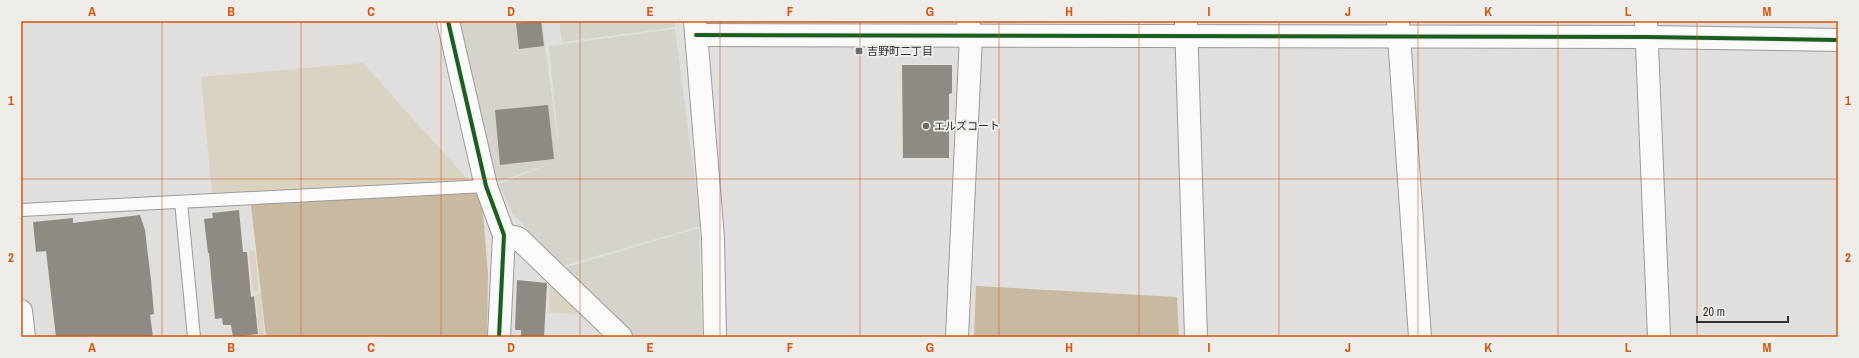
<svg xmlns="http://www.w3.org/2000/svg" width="1859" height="358" viewBox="0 0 1859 358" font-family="'Archivo Narrow','Noto Sans JP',sans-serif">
	<rect width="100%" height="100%" fill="#e0dfdd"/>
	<!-- built -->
	<g fill="#d6d3cc">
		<polygon points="453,21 542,21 560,160 549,46 675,29 701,226 562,266 513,214 499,184 557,161 495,183"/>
		<polygon points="559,21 674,21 675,27 562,42"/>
		<polygon points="699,228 702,337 631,337 564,268"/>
	</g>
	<!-- green -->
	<g fill="#dbd3c2">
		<polygon points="363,63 468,180 463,183 212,193 201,77"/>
		<polygon points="249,251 255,251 259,291 253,292"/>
		<polygon points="550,284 581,314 549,313"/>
		<polygon points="261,293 264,335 259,335 255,294"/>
	</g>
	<!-- forest -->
	<g fill="#c7baa0">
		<polygon points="475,193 482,201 488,275 487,337 266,337 251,205 268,203 273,200"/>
		<polygon points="976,286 1177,297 1179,337 974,337"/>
	</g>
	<!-- building -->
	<g fill="#8f8b82">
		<polygon points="541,21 544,46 519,49 516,23"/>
		<polygon points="902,65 952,65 952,93 949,94 949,158 903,158"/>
		<polygon points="548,105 554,159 500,165 495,110"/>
		<polygon points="239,210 243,252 247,252 251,297 254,296 258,334 233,337 231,325 223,325 222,318 215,319 209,253 208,253 204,219 213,218 212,213"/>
		<polygon points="140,215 145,230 151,280 154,314 150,315 153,337 56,337 46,251 36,252 33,222 73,218 73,223"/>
		<polygon points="517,280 547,283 544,337 521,337 521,330 515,330"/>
	</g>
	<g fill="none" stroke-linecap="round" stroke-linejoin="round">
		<defs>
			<g id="lane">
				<polyline points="181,202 194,337"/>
				<polyline points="21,210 486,186"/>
			</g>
			<g id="street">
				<polyline points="448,21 486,186 504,235 499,337"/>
				<polyline points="695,21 713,238 715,337"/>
				<polyline points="1646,21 1659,337"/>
				<polyline points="1186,22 1196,337"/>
				<polyline points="1398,22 1420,337"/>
				<polyline points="696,35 1647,37 1838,40"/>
				<polyline points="504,235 518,238 621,337"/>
				<polyline points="21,311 24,337"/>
				<polyline points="957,337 971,36 968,21"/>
			</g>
		</defs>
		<!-- lane casing -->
		<use href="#lane" stroke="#9c9b9a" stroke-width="14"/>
		<!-- street casing -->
		<use href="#street" stroke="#9c9b9a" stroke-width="24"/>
		<!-- lane -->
		<use href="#lane" stroke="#fafafa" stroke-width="12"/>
		<!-- street -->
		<use href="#street" stroke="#fafafa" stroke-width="22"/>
		<defs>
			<g id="cycleway">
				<polyline points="448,21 486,186 504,235 499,337"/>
				<polyline points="696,35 1647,37 1838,40"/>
			</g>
		</defs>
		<!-- cycleway casing -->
		<use href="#cycleway" stroke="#efede9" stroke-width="6"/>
		<!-- cycleway -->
		<use href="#cycleway" stroke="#1b5e20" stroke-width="4"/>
	</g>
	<!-- grid -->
	<path fill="none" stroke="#d65510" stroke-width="1" stroke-opacity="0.55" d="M162 21V337M301 21V337M441 21V337M580 21V337M720 21V337M860 21V337M999 21V337M1139 21V337M1279 21V337M1418 21V337M1558 21V337M1697 21V337M21 179H1838"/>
	<!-- markers -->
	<g fill="#6e6d6c" stroke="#efede9" stroke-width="1.5">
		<rect x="855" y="47" width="8" height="8" rx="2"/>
		<circle cx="926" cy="126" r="4"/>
	</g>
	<g text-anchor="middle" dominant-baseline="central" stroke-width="4" stroke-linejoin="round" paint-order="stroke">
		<!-- poi labels -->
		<g font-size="11" fill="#31302f" stroke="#efede9" text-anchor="start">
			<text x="867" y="51">吉野町二丁目</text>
			<text x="934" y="126">エルズコート</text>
		</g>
	</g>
	<!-- border -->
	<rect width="1859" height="358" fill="none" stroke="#efede9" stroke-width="44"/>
	<!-- scale -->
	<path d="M1697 316v6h91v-6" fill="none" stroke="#31302f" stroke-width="2"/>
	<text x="1703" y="316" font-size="12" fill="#31302f" stroke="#efede9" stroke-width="3" paint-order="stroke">20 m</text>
	<rect x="22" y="22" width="1815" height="314" fill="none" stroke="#d65510" stroke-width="1.5"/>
	<g font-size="13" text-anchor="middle" font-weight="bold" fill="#d65510">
		<text x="92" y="16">A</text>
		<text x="231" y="16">B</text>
		<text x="371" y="16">C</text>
		<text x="511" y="16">D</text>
		<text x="650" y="16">E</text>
		<text x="790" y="16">F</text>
		<text x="930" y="16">G</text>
		<text x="1069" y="16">H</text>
		<text x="1209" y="16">I</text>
		<text x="1348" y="16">J</text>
		<text x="1488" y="16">K</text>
		<text x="1628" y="16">L</text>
		<text x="1767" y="16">M</text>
		<text x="11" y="105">1</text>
		<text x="1848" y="105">1</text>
		<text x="11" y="262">2</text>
		<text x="1848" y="262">2</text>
		<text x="92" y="352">A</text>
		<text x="231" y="352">B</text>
		<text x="371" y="352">C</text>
		<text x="511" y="352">D</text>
		<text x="650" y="352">E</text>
		<text x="790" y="352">F</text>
		<text x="930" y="352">G</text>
		<text x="1069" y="352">H</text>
		<text x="1209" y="352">I</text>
		<text x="1348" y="352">J</text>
		<text x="1488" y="352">K</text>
		<text x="1628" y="352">L</text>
		<text x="1767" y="352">M</text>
	</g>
</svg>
